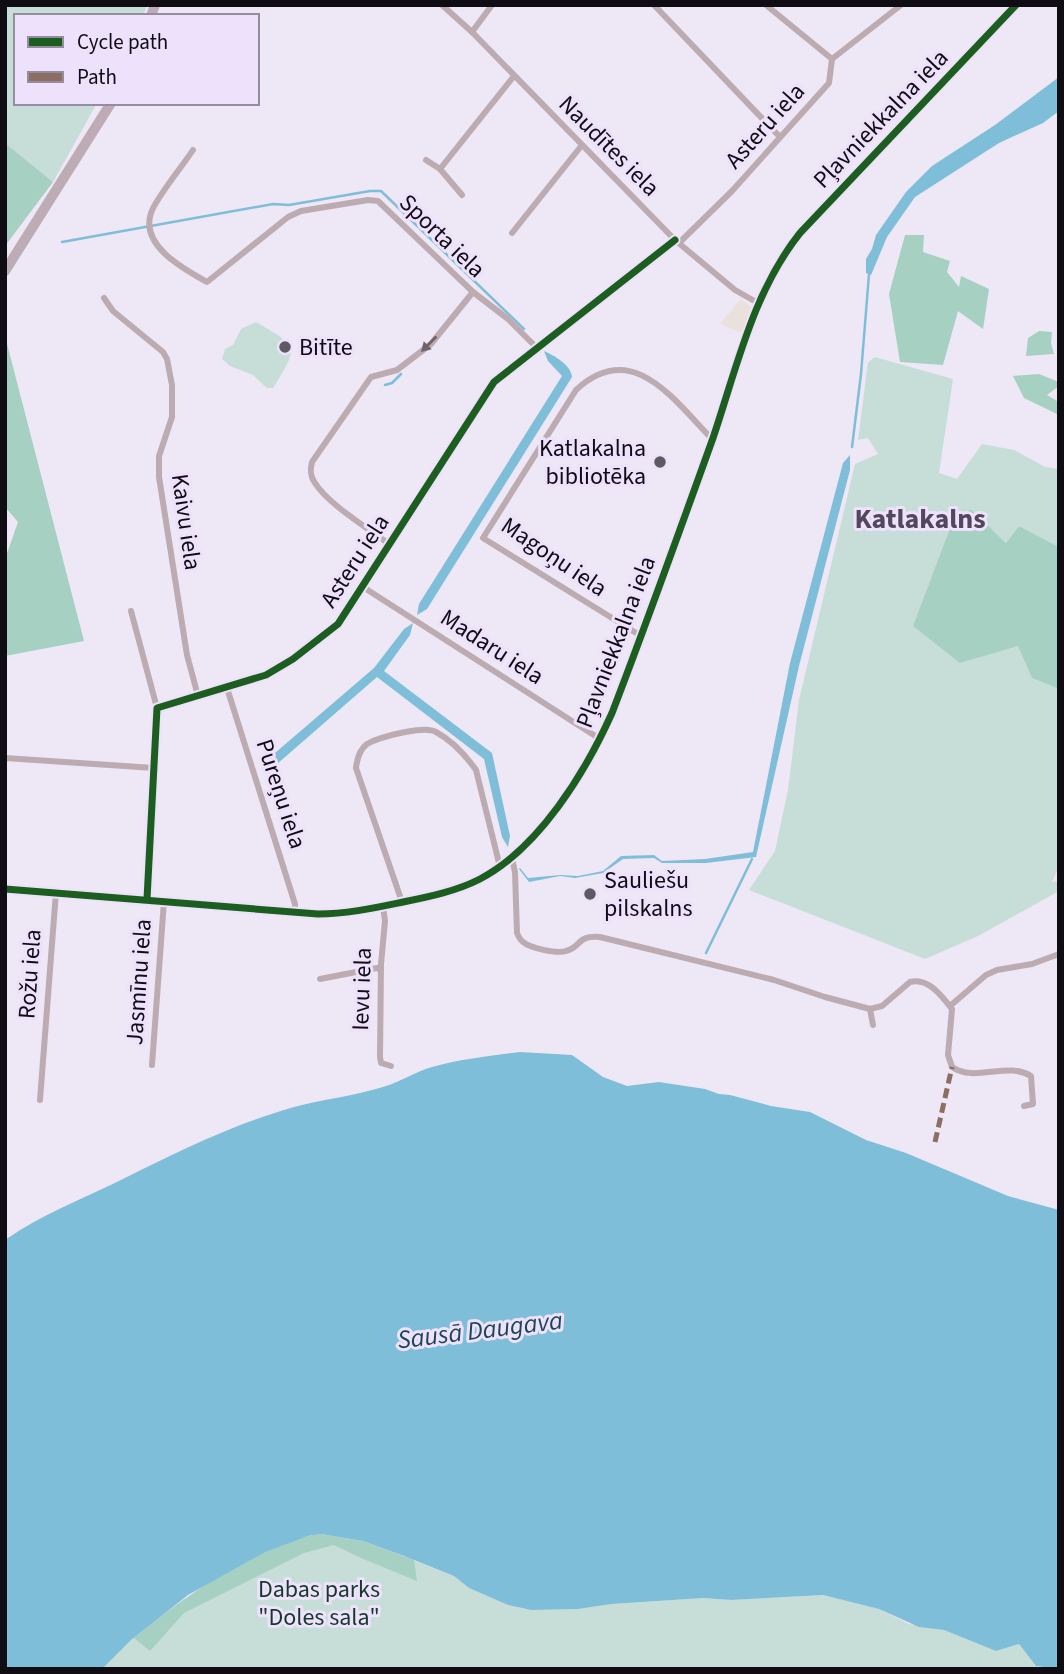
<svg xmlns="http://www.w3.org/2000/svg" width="1064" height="1674" viewBox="0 0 1064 1674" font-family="'Source Sans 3',sans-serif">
	<rect width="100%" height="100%" fill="#eee7f5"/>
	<!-- commercial -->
	<polygon fill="#ebe1dc" points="741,299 751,307 742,333 720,324"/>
	<!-- green -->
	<g fill="#c6ded7">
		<polygon points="5,5 147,5 143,16 16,16 16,103 97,103 53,182 5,143"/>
		<path d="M256 322C299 347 299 346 273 388H267L253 375 230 366 222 359 225 349 233 345 241 329Z"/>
		<polygon points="875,357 953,379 939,473 957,479 982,444 1014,450 1045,467 1059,469 1059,547 1019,526 1006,543 972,510 960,663 1018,645 1032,678 1059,689 1059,866 1052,882 1059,881 1059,891 978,936 925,959 749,890 775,851 788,790 799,700 855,464 878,454 868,438 858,440 868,362"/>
		<path d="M308 1536 381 1548 454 1576 469 1588 508 1605 530 1610 578 1609 612 1604 703 1598 731 1600 823 1595 879 1609 909 1624 944 1630 996 1651 1019 1644 1036 1666 1048 1669H102C162 1603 229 1571 308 1536Z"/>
	</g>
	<!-- forest -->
	<g fill="#a5d0c2">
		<polygon points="5,143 53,182 5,246"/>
		<polygon points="905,235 924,235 923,252 950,261 947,272 959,287 961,276 989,289 983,329 958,311 943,365 900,362 889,294"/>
		<polygon points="1039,331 1052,332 1051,343 1054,354 1026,356 1028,338"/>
		<polygon points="5,336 84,641 5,656 5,559 18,522 5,507"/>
		<polygon points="1039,374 1059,382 1059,386 1047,395 1059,402 1059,415 1024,398 1013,376"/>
		<polygon points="972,510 1006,543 1019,526 1059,547 1059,689 1032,678 1018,646 960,663 913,626 956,513"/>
		<path d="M321 1534 363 1541 414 1560 417 1581 361 1558 334 1545 304 1553 184 1613 150 1651 134 1638C183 1599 257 1542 321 1534Z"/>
	</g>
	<!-- water -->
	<g fill="#7fbed9">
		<polygon points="1059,77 1059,111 1043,123 999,143 915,197 887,237 871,275 866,273 866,259 872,249 876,235 906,192 932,166 995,125"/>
		<path d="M544 351C555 356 571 365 572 377L427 609 417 615 419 604 562 376 548 361Z"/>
		<polygon points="850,455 850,470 799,666 756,857 706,863 662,863 654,858 623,859 603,873 575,878 560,876 529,882 519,869 520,868 528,878 560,875 578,876 603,871 621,856 654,855 662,861 705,859 753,852 790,663 843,463"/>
		<path d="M413 623 410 635 384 671 492 753 510 836 508 847 502 837 484 759 377 677 277 764 283 788 277 792C271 786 266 768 268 759L374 668 404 629Z"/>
		<path d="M520 1052 572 1055 603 1077 627 1086 659 1082 705 1089 719 1094 730 1095 771 1106 810 1112 866 1140 906 1153 1008 1196 1059 1210V1669L1036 1666 1019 1644 996 1651 944 1630 919 1627 879 1609 823 1595 731 1600 703 1598 612 1604 578 1609 531 1610 508 1605 469 1588 454 1576 404 1556 363 1541 321 1534 308 1536 265 1552 188 1595 131 1640 102 1669H5V1240C42 1214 83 1199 123 1179 179 1151 234 1124 294 1107 324 1099 354 1096 383 1087 400 1082 415 1072 432 1067 461 1059 491 1056 520 1052Z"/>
	</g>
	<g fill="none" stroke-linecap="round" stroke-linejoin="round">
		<!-- stream -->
		<g stroke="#7fbed9" stroke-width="2.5">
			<polyline points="62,242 273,204 289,205 370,191 381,191 524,329"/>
			<polyline points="385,385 392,383 401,374"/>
			<polyline points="852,447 861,374 869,274"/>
			<polyline points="706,953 752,859"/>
		</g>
		<!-- minor -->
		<g stroke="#bcacb2" stroke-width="6">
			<polyline points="442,5 472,32 675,240 735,290 758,303"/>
			<polyline points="654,5 779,136"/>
			<polyline points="766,5 832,59"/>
			<polyline points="472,32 492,5"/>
			<path d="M193 150C184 164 155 199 151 213 140 246 184 269 207 282L288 217 301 211 368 200 378 201 473 292 508 319 537 348"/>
			<polyline points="426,160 440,169 462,195"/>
			<polyline points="440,169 514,76"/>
			<polyline points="512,233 582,145"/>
			<polyline points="679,243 732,191 829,83 832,59 901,5"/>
			<polyline points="104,298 113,311 163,352 167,359 172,385 172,417 159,456 159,477 187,655 198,696"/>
			<path d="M389 544C369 529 328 504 315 483 310 476 310 470 312 462L371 377 397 370 431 344 473 292"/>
			<polyline points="363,587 600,739"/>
			<polyline points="131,611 157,708"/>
			<path d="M641 636 483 538 576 390C632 338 673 399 712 439"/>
			<polyline points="227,688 295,904 295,911"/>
			<polyline points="5,758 154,768"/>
			<path d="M512 859 515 872 517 933C519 937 519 939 523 942 530 948 556 954 566 951 582 947 576 935 600 937L774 980 825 997 870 1009 882 1006 910 982C928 977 942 996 952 1009L948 1055 952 1067C975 1083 1007 1061 1031 1076L1033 1104 1024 1106"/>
			<path d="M5 889 318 914C347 914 374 908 403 902 428 897 457 891 480 879 539 848 585 773 612 713 647 622 680 530 713 438 737 367 753 292 800 233L1016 5"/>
			<polyline points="147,899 157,708 266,675 293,659 338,624 494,382 675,240"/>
			<path d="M402 902 356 768C357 759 359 750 367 744 379 737 424 725 436 732 451 740 466 756 476 770L500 867"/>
			<polyline points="383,906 385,921 381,964 380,1057 381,1063 391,1066"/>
			<polyline points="320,979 377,968 381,970"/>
			<polyline points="950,1006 986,975 997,970 1032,964 1059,954"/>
			<polyline points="870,1009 873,1025"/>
			<polyline points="152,1065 164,901"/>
			<polyline points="40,1100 56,892"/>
		</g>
		<!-- primary -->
		<g stroke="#bdacb5" stroke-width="10">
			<polyline points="151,16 155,5"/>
			<polyline points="5,271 111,103"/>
		</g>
		<!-- quiet -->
		<polyline stroke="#8d6e63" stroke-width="5" stroke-dasharray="10 5" stroke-linecap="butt" points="935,1142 952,1067"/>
		<defs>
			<g id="cycleway">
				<path d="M5 889 318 914C347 914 374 908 403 902 428 897 457 891 480 879 539 848 585 773 612 713 647 622 680 530 713 438 737 367 753 292 800 233L1016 5"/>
				<polyline points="147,899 157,708 266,675 293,659 338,624 494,382 675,240"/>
			</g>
		</defs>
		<!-- cycleway casing -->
		<use href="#cycleway" stroke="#eee1fb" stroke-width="11"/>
		<!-- cycleway -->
		<use href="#cycleway" stroke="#1b5e20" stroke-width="7"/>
	</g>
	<!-- one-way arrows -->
	<defs><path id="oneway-solid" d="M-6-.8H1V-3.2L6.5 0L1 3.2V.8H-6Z" transform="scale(1.75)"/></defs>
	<use fill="#6f646b" href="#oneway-solid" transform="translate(429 344) rotate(135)"/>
	<!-- markers -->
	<g fill="#5e5963" stroke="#eee1fb" stroke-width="2.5">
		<circle cx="285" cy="347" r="7"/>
		<circle cx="660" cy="462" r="7"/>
		<circle cx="590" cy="894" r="7"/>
	</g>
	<g text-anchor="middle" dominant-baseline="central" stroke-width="6" stroke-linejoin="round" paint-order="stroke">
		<!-- street labels -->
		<g font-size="24" fill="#100c14" stroke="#eee1fb">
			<text transform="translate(881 119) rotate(-46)">Pļavniekkalna iela</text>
			<text transform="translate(765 126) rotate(-48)">Asteru iela</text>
			<text transform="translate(609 146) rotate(45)">Naudītes iela</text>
			<text transform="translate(442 236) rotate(44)">Sporta iela</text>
			<text transform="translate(186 522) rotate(82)">Kaivu iela</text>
			<text transform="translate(554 557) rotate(34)">Magoņu iela</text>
			<text transform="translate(355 561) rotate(-57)">Asteru iela</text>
			<text transform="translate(616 642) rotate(-69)">Pļavniekkalna iela</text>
			<text transform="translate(492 647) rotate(33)">Madaru iela</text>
			<text transform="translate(281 794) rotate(72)">Pureņu iela</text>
			<text transform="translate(30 974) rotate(-86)">Rožu iela</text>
			<text transform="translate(139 982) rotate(-86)">Jasmīnu iela</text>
			<text transform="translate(362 989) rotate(-88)">Ievu iela</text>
		</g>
		<!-- poi labels -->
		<g font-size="24" fill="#100c14" stroke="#eee1fb" text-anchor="start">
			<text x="299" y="347">Bitīte</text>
			<text x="646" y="448" text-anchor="end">Katlakalna<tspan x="646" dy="28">bibliotēka</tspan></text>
			<text x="604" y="880">Sauliešu<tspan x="604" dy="28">pilskalns</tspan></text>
		</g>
		<!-- park labels -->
		<g font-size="24" fill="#143929" stroke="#eee1fb">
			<text x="319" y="1589">Dabas parks<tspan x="319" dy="28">"Doles sala"</tspan></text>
		</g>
		<!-- water labels -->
		<g font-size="26" font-style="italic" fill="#1b4553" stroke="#eee1fb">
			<text transform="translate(480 1330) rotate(-7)">Sausā Daugava</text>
		</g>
		<!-- quarter labels -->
		<g font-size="28" font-weight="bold" fill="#52475d" stroke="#eee1fb">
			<text x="920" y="519">Katlakalns</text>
		</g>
	</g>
	<!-- border -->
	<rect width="1064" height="1674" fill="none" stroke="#100c14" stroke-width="14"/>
	<!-- legend -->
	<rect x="14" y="14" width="245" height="91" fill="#eee1fb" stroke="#958c9f" stroke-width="2"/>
	<rect x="28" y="37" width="35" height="10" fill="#1b5e20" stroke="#958c9f" stroke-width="2"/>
	<text x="77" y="49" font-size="21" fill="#100c14">Cycle path</text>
	<rect x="28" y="72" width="35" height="10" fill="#8d6e63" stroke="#958c9f" stroke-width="2"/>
	<text x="77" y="84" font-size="21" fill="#100c14">Path</text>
</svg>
